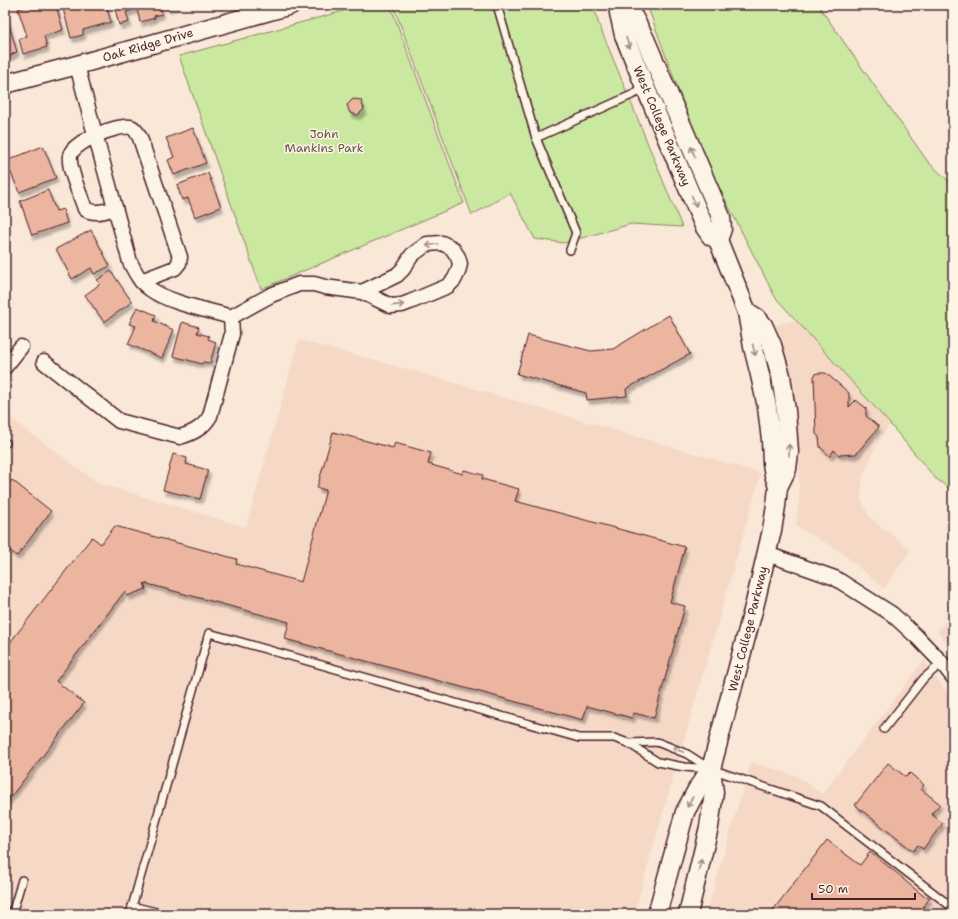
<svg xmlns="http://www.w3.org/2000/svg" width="958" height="919" viewBox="0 0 958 919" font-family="'Shantell Sans',sans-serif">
	<defs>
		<filter id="shadow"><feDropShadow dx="2.5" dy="4.5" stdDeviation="1" flood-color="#0004"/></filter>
	</defs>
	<rect width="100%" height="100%" fill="#f9e8d7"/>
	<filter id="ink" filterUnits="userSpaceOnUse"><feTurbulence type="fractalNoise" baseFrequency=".025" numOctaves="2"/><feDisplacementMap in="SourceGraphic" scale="8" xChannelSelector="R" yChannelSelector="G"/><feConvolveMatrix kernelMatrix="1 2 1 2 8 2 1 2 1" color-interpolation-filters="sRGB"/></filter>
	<g filter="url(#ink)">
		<!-- built -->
		<g fill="#f5d9c6">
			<polygon points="796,320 890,424 877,444 863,476 861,499 869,517 911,550 884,589 841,552 796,526 799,498 799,447 790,379 775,325"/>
			<polygon points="299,340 407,369 761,473 634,914 5,914 5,414 98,483 246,527"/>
			<polygon points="953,611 953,650 937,631"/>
			<polygon points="924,660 953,701 953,914 706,914 751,762 797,776 822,794"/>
		</g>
		<!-- green -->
		<g fill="#cae89f" stroke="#8a8465">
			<polygon points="365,5 390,5 464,203 261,289 179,56"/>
			<polygon points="393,5 594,5 598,22 682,227 631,224 564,243 535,239 510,193 472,215"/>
			<polygon points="647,5 818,5 928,162 953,185 953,491 935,478 890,424 775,297 702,154"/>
		</g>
		<!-- building -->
		<g fill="#ebb59f" stroke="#4a1f2b" filter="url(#shadow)">
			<polygon points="29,5 56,5 63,30 44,36 47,47 23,54 19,39 27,36 18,9"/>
			<polygon points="62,5 106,5 111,22 83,30 83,35 71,38"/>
			<polygon points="114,5 160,5 162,14 154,16 155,18 140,22 137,9 126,12 129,22 119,25"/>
			<polygon points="166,5 178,5 166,8"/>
			<polygon points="5,14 6,14 17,52 12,54 13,55 5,57"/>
			<polygon points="353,99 361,100 364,109 358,115 350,113 347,105"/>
			<polygon points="193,128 206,163 174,175 168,160 174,157 166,138"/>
			<polygon points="43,146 56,178 19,192 6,161"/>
			<polygon points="208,173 221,207 195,217 188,198 182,200 177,185"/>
			<polygon points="48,190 56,211 63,209 67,223 32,235 20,201"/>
			<polygon points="91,230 110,266 94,274 91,268 72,279 56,249"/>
			<polygon points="111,271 132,302 104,322 85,295 100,284 97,280"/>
			<polygon points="137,307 156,315 154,321 174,330 162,358 128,344 136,326 129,324"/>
			<polygon points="669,315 690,354 626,389 627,396 587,400 586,393 517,374 528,335 591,351 613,349"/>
			<polygon points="182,322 199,327 197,333 209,336 208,339 216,342 210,363 203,362 202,364 173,356"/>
			<polygon points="817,373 826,373 849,393 849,407 856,400 866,408 866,416 879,427 856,454 839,455 834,450 830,456 820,447 819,437 816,434 814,376"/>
			<polygon points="333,432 393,448 395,443 431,453 428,464 463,474 464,470 483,475 482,479 519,489 515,501 685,547 670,602 685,606 654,718 634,713 632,718 587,706 583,720 285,639 289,622 144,583 146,589 127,596 125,591 56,681 84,703 5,804 5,649 92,537 101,544 115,526 237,559 236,564 301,582 326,490 317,488"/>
			<polygon points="173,454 187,458 186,464 208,470 200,499 163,490"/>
			<polygon points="12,480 51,511 17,556 5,547 5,489"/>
			<polygon points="888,763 906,777 910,773 924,785 921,789 940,804 931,814 943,823 923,849 918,845 913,851 855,805"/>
			<polygon points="827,840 860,865 870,852 903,878 903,879 926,898 927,896 930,898 923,907 931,914 770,914"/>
			<polygon points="5,906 11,908 9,914 5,914"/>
		</g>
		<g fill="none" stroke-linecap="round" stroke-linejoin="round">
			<defs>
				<g id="service">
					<polyline points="497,5 536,138 576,233 570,250"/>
					<polyline points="536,138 645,89"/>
					<polyline points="5,442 6,443"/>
					<polyline points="884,729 924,678 942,663"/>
					<polyline points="628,743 657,742 687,754 709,768"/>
					<polyline points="132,906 164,914"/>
					<polyline points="12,914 22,880"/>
					<polyline points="130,914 209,633 579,738 614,738 628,743 658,762 684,767 711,769 821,806 953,908"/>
				</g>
				<g id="minor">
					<path d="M77 65 93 127 130 262C135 272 140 282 150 289 169 303 208 310 231 317L271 295 299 284H314L325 287 362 292 391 306 402 305 410 302 448 286 454 280 458 272 460 264 458 257 452 248 442 243 427 244 412 255 403 269 397 275 362 292"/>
					<path d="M115 208C105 211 95 215 85 209 81 196 68 169 70 156 72 142 118 124 131 127 136 129 138 134 140 138L180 257 179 263 175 268 141 281"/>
					<path d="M44 362 119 421 180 437C193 433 203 428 210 416L232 334 231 317"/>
					<polyline points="5,367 21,347"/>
					<polyline points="767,554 835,578 892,614 917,637 942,663 953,677"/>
				</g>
				<g id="tertiary">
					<polyline points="619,5 619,13 624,35 643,82 704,226 711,236 718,240 747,312 753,347 760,375 767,407 771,440 772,463 774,475 778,487"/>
					<polyline points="624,5 634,18 645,39 721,217 722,229 718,240"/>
					<polyline points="5,84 77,65 291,5"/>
					<polyline points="657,914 685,812 699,786 711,769 755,603 772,530 776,506 778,487 787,469 789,452 786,411 781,376 772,345 763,325 757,318 747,312"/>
					<polyline points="688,914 709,827 714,792 711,769"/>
				</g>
			</defs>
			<!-- service casing -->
			<use href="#service" stroke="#4a1f2b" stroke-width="10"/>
			<!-- minor casing -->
			<use href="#minor" stroke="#4a1f2b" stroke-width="17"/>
			<!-- tertiary casing -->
			<use href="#tertiary" stroke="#4a1f2b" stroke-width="21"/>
			<!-- service -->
			<use href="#service" stroke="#fcf5e5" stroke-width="7"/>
			<!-- minor -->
			<use href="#minor" stroke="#fcf5e5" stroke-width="14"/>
			<!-- tertiary -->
			<use href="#tertiary" stroke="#fcf5e5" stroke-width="18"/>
		</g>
		<!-- one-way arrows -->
		<defs><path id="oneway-shaft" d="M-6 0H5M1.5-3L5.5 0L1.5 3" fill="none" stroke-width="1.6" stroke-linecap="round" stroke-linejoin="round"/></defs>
		<g stroke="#a38a88">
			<use href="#oneway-shaft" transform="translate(628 43) rotate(69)"/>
			<use href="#oneway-shaft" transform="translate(693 152) rotate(-113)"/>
			<use href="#oneway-shaft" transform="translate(694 201) rotate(67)"/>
			<use href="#oneway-shaft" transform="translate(432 245) rotate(171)"/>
			<use href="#oneway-shaft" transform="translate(398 305) rotate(-6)"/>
			<use href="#oneway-shaft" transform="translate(754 350) rotate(76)"/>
			<use href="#oneway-shaft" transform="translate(789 450) rotate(-90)"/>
			<use href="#oneway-shaft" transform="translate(678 750) rotate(-159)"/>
			<use href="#oneway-shaft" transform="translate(690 802) rotate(119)"/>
			<use href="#oneway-shaft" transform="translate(700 865) rotate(-76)"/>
		</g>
	</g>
	<g text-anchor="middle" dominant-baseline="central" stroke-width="3" stroke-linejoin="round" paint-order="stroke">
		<!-- street labels -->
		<g font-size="12" fill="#4a1f2b" stroke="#fcf5e5">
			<text transform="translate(148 45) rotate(-16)">Oak Ridge Drive</text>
			<text transform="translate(662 126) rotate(67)">West College Parkway</text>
			<text transform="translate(748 629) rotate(-76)">West College Parkway</text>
		</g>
		<!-- park labels -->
		<g font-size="12" fill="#6a5148" stroke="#fcf5e5">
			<text x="324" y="134">John<tspan x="324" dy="14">Mankins Park</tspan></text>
		</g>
	</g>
	<!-- margin -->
	<rect width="958" height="919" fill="none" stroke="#fcf5e5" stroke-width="20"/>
	<rect x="10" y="10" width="938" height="899" fill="none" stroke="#4a1f2b" stroke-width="1.5" filter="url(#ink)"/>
	<!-- scale -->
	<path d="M812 893v6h103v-6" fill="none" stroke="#4a1f2b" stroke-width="2"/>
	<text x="818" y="893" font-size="12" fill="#4a1f2b" stroke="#fcf5e5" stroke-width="3" paint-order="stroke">50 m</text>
</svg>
